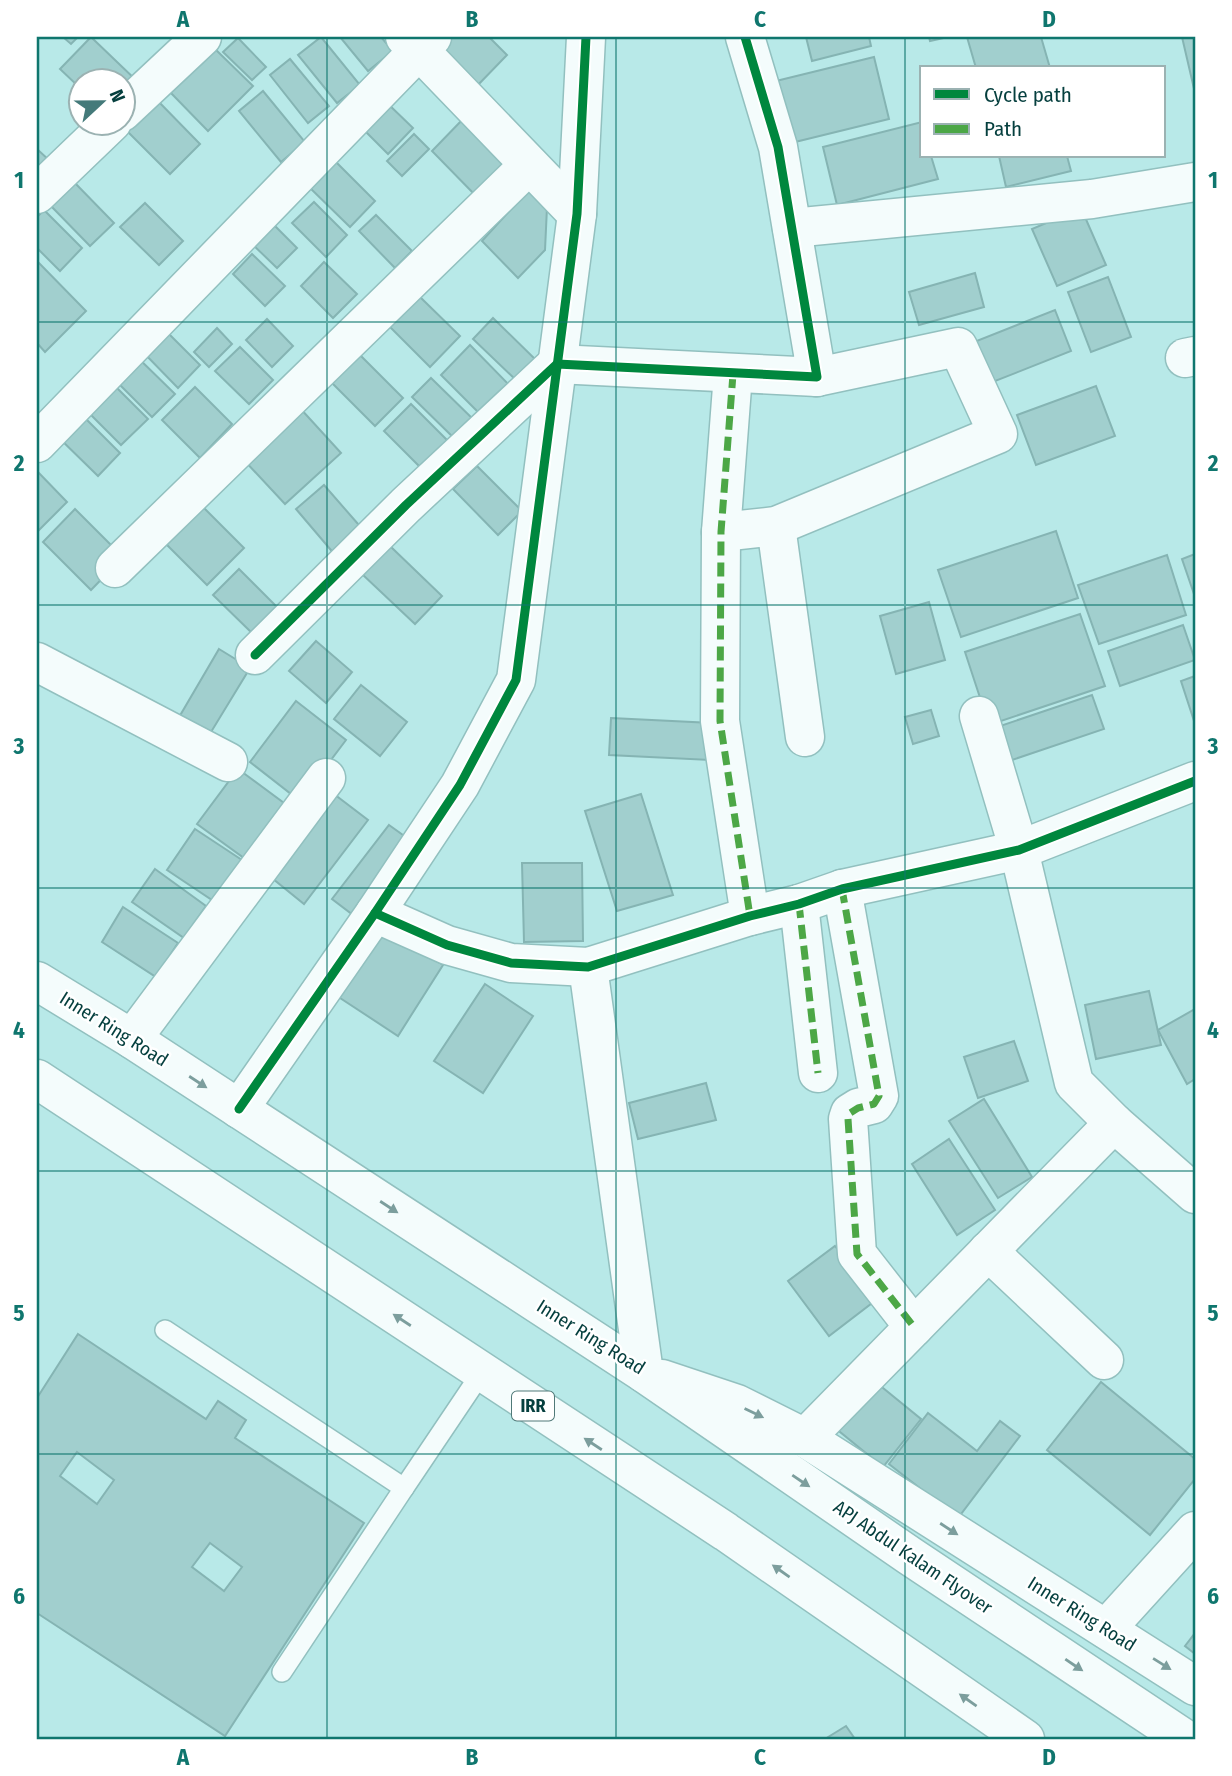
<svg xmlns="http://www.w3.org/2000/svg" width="1232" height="1776" viewBox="0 0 1232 1776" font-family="'Fira Sans Condensed',sans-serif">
	<rect width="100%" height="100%" fill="#b8e9e8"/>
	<!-- building -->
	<g fill="#a1cfce" stroke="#85b4b3" stroke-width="2" fill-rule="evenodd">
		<polygon points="63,37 78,37 71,44"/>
		<polygon points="91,37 139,83 122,100 122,80 80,80 80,88 60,69"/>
		<polygon points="321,37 360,85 337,103 298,55"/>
		<polygon points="340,37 381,37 393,51 368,71"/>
		<polygon points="450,37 489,37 507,55 475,88 437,50"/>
		<polygon points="806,37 869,37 871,46 812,61"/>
		<polygon points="929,37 948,37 930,41"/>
		<polygon points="967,37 1041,37 1050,68 976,68"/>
		<polygon points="1182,37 1195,37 1195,93"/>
		<polygon points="238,38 266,67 252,80 223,52"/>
		<polygon points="212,46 253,86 208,131 168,90"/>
		<polygon points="874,57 889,119 791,143 776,81"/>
		<polygon points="290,59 329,106 308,123 270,75"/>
		<polygon points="263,91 305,142 281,162 239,111"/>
		<polygon points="155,98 200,144 170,174 124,128"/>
		<polygon points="384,100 413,128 388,154 359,125"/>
		<polygon points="465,117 513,164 479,199 432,151"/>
		<polygon points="922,122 922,156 931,156 938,179 837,205 823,147"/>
		<polygon points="414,134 429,149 402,176 387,161"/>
		<polygon points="37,149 50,161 37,175"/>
		<polygon points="999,156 1067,156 1071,171 1006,187"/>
		<polygon points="334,160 375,201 350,227 308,186"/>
		<polygon points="72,180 114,223 90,246 48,203"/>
		<polygon points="534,184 547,207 545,250 518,278 482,241"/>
		<polygon points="314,202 347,235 326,257 292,223"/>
		<polygon points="145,203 183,241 159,265 120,227"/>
		<polygon points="1081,208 1106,265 1057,286 1032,229"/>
		<polygon points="44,210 82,248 60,271 37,248 37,217"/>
		<polygon points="376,215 412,251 395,268 359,231"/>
		<polygon points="267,218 297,248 277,268 247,239"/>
		<polygon points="252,254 285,286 265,306 233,274"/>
		<polygon points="37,261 86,311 45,352 37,343"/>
		<polygon points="324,262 357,294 333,318 301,286"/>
		<polygon points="975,273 984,307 919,325 909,292"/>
		<polygon points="1108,277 1131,337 1091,352 1068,292"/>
		<polygon points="419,296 460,336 430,367 390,327"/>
		<polygon points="1055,310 1071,351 985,385 969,344"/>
		<polygon points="493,318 538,362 518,382 473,339"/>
		<polygon points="267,319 293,346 272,367 246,340"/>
		<polygon points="160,325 200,365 178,388 138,347"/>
		<polygon points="217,328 232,344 209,367 194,352"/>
		<polygon points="470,345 516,392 487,421 441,375"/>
		<polygon points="240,347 273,380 249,404 215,371"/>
		<polygon points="131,351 175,394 152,417 109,374"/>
		<polygon points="360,355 403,398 375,426 332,383"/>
		<polygon points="107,378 148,419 121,445 80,404"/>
		<polygon points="431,378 477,423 458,442 412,397"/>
		<polygon points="1096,386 1115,436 1036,465 1017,415"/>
		<polygon points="195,387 232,424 200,458 162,420"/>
		<polygon points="411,404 457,450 430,477 384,431"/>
		<polygon points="299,407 341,453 285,504 243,459"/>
		<polygon points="77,410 120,453 98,476 54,433"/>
		<polygon points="477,466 522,511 498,535 453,489"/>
		<polygon points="37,471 67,502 37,532"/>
		<polygon points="324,485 365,532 336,556 296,509"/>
		<polygon points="203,507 244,548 207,585 166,544"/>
		<polygon points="75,509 123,557 91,590 43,542"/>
		<polygon points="1056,531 1078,598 961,637 938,570"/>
		<polygon points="390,546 442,596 415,624 363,575"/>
		<polygon points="1195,554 1195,597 1182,559"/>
		<polygon points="1167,555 1186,615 1099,644 1078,585"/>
		<polygon points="239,569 277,607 252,633 213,595"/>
		<polygon points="929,602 945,660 896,674 880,616"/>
		<polygon points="1080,614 1105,686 989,725 965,652"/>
		<polygon points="1183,625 1195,660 1120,686 1108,651"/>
		<polygon points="316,641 352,672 326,703 289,671"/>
		<polygon points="219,649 250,668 208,737 178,719"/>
		<polygon points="1195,676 1195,724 1181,681"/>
		<polygon points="361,685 407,722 380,756 334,719"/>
		<polygon points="1092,695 1104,729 1012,760 1000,726"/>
		<polygon points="296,701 346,740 300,801 250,762"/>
		<polygon points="931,710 939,736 913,744 905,717"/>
		<polygon points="611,718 712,723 710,760 609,755"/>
		<polygon points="238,769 284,803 244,858 197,824"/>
		<polygon points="330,791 368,820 304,904 267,874"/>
		<polygon points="641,794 673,895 617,911 585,811"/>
		<polygon points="389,825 414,843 357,918 332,899"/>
		<polygon points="195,829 248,864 221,906 167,870"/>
		<polygon points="522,863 582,863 583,941 524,942"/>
		<polygon points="155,869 206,906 184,938 132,902"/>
		<polygon points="123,907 178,943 156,977 102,942"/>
		<polygon points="381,926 443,965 398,1036 337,996"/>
		<polygon points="485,984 533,1016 483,1093 434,1061"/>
		<polygon points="1149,991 1161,1045 1096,1059 1085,1005"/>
		<polygon points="1195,1009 1195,1079 1187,1084 1158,1030"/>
		<polygon points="1014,1041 1028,1081 978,1098 964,1057"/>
		<polygon points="706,1083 716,1120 638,1139 629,1103"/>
		<polygon points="984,1099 1032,1177 998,1198 949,1121"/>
		<polygon points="949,1139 995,1210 957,1235 912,1164"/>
		<polygon points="835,1246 876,1300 829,1336 788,1281"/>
		<path d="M78 1334 206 1419 218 1401 246 1420 235 1438 364 1523 225 1736 37 1613V1398ZM77 1452 114 1480 97 1504 60 1476ZM210 1543 242 1567 224 1591 192 1567Z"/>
		<polygon points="872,1379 921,1419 883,1467 834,1427"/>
		<polygon points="1101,1382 1195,1459 1195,1479 1150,1535 1047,1450"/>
		<polygon points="928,1413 977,1451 1000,1421 1020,1436 958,1518 889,1464"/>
		<polygon points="1195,1633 1195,1654 1185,1646"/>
		<polygon points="846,1726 855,1739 825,1739"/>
	</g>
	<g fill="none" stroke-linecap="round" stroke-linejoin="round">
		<defs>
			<g id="service">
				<polyline points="165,1330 404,1488 282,1672"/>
				<polyline points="404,1488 482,1372"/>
			</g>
			<g id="minor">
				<polyline points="432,37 419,50 577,214"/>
				<polyline points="122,112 202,37"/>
				<polyline points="37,194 112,122"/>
				<polyline points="792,228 1092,199 1195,182"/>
				<polyline points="1185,358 1195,356"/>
				<polyline points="733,374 721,532 720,721 750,916"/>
				<polyline points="37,443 419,50 405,37"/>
				<polyline points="776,526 805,737"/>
				<polyline points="721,532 776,526 998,434 958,347 817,377"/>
				<polyline points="115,568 529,165"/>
				<polyline points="255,655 406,505 557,364 817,377 778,147 745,37"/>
				<polyline points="37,662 228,762"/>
				<polyline points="979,716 1019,850 1074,1083 1114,1123"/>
				<polyline points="842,889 879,1096 874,1104 858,1108 850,1113 848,1119 857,1254 914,1327"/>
				<polyline points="799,904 818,1073"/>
				<polyline points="375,913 447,945 511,963 588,967 750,916 799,904 842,889 1019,850 1195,781"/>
				<polyline points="588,967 644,1373"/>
				<polyline points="132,1039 326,778"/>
				<polyline points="239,1109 375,913 460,785 516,680 577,214 586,37"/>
				<polyline points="988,1251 1104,1360"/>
				<polyline points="805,1438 1114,1123 1195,1194"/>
				<polyline points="1106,1629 1195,1531"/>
			</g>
			<polyline id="primary" points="662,1379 737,1404 805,1438 1195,1686"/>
			<g id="trunk">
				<polyline points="37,981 132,1039 644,1373 910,1556 1185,1739"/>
				<polyline points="37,1079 726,1532 1025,1739"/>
			</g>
		</defs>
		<!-- service casing -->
		<use href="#service" stroke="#92c0bf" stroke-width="22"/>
		<!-- minor casing -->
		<use href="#minor" stroke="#92c0bf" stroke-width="41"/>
		<!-- primary casing -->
		<use href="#primary" stroke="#92c0bf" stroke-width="41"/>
		<!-- trunk casing -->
		<use href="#trunk" stroke="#92c0bf" stroke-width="41"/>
		<!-- service -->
		<use href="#service" stroke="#f4fcfc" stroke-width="19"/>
		<!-- minor -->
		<use href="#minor" stroke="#f4fcfc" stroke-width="38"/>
		<!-- primary -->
		<use href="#primary" stroke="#f4fcfc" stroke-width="38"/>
		<!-- trunk -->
		<use href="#trunk" stroke="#f4fcfc" stroke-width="38"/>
		<!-- quiet -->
		<g stroke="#4ca746" stroke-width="7" stroke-dasharray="14 7" stroke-linecap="butt">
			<polyline points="733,374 721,532 720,721 750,916"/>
			<polyline points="842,889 879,1096 874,1104 858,1108 850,1113 848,1119 857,1254 914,1327"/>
			<polyline points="799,904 818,1073"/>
		</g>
		<defs>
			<g id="cycleway">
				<polyline points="255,655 406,505 557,364 817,377 778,147 745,37"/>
				<polyline points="375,913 447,945 511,963 588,967 750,916 799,904 842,889 1019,850 1195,781"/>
				<polyline points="239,1109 375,913 460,785 516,680 577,214 586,37"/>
			</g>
		</defs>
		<!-- cycleway casing -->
		<use href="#cycleway" stroke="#fff" stroke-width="13"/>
		<!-- cycleway -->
		<use href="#cycleway" stroke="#00873e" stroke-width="9"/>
	</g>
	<!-- one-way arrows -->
	<defs><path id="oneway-solid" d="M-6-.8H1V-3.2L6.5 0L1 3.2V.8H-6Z" transform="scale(1.75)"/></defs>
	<g fill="#7c9e9d">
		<use href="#oneway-solid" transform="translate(198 1082) rotate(33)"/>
		<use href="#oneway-solid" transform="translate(389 1207) rotate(33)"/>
		<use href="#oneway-solid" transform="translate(402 1320) rotate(-147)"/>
		<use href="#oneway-solid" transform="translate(754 1413) rotate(26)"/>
		<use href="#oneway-solid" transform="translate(593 1444) rotate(-147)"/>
		<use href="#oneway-solid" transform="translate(801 1481) rotate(34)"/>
		<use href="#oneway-solid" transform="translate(949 1529) rotate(33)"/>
		<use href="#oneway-solid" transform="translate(781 1571) rotate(-145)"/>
		<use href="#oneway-solid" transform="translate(1162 1664) rotate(32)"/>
		<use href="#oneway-solid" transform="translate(1074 1665) rotate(34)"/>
		<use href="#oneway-solid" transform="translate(968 1700) rotate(-145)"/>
	</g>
	<!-- grid -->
	<path fill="none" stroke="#0f766e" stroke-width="2" stroke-opacity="0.55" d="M327 37V1739M616 37V1739M905 37V1739M37 322H1195M37 605H1195M37 888H1195M37 1171H1195M37 1454H1195"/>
	<g text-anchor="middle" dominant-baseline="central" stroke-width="5" stroke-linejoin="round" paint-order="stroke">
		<!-- shield labels -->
		<rect fill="#fff" stroke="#507978" stroke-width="2" x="512" y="1391.5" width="42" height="29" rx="5"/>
		<g font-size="18" font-weight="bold" fill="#053f3e">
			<text x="533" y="1406">IRR</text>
		</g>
		<!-- street labels -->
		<g font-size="19" fill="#053f3e" stroke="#fff">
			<text transform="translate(114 1029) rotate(32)">Inner Ring Road</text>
			<text transform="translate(591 1337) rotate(32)">Inner Ring Road</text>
			<text transform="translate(913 1557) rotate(34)">APJ Abdul Kalam Flyover</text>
			<text transform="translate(1082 1614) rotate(32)">Inner Ring Road</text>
		</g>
	</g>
	<!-- border -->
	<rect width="1232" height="1776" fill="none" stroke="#ffffff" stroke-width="77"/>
	<!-- legend -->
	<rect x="920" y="66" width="245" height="91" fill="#ffffff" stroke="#9bb2b2" stroke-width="2"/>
	<rect x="934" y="89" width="35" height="10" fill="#00873e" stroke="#9bb2b2" stroke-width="2"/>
	<text x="984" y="102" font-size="21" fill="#053f3e">Cycle path</text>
	<rect x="934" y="124" width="35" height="10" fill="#4ca746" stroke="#9bb2b2" stroke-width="2"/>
	<text x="984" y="136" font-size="21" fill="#053f3e">Path</text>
	<!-- north arrow -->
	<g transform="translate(102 102) rotate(68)"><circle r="33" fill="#ffffff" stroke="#9bb2b2" stroke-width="2"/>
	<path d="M0-5L12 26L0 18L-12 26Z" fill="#447a7a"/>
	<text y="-10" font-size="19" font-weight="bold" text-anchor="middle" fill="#053f3e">N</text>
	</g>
	<rect x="38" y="38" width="1156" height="1700" fill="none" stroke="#0f766e" stroke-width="2.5"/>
	<g font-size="23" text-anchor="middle" font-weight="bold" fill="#0f766e">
		<text x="183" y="27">A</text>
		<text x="472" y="27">B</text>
		<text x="760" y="27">C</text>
		<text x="1049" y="27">D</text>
		<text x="19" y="188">1</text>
		<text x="1213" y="188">1</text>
		<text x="19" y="471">2</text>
		<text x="1213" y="471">2</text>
		<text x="19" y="754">3</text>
		<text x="1213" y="754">3</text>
		<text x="19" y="1038">4</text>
		<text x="1213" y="1038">4</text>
		<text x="19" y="1321">5</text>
		<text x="1213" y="1321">5</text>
		<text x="19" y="1604">6</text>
		<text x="1213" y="1604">6</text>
		<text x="183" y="1765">A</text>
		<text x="472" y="1765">B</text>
		<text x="760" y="1765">C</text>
		<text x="1049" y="1765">D</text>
	</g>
</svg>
